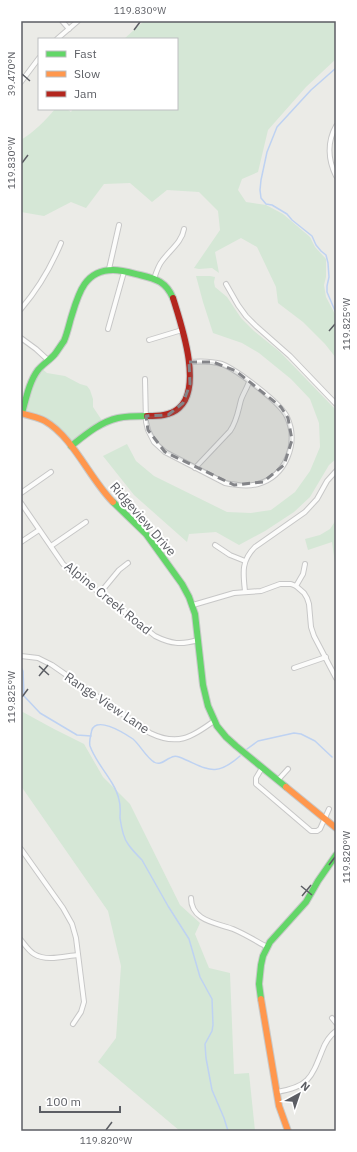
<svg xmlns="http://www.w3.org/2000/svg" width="357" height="1152" viewBox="0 0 357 1152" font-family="'IBM Plex Sans',sans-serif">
	<rect width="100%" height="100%" fill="#ebebe7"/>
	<!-- green -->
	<g fill="#d5e7d6">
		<path d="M144 21H336V59L306 87 268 130 258 172 242 179 238 190 246 202 266 205 283 214 310 237 315 247 326 259V277L324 285 326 297 336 316V358L325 344 303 322 278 303 276 287 257 247 241 238 215 252 219 273 212 268 199 269 194 268 220 230 218 211 199 192 167 190 152 202 130 183 104 184 86 208 71 202 44 216 21 212V140C34 132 45 121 55 109H67L71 112 73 109H177V39H124Z"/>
		<polygon points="196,276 210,276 215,277 214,282 215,287 227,297 241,318 254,331 280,352 336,410 336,459 329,465 310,497 294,512 265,531 239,545 216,532 189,534 187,542 134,495 103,456 127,444 136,461 154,476 227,512 251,513 271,510 295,492 310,471 320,447 319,423 310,399 291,379 259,353 242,343 213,333 203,302"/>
		<polygon points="40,367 47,373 65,376 80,384 87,386 90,390 93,399 93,407 103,422 71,446 55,429 22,413"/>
		<polygon points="336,520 336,570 332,542 308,550 305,539 320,535 330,529"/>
		<polygon points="21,711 54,729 84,744 103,777 130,804 180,905 200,923 195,934 209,968 230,973 234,1074 249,1073 255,1131 180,1131 98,1062 116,1038 121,966 108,911 21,786"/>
	</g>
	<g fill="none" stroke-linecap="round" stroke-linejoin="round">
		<!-- stream -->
		<g stroke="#bed2f2" stroke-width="1.5">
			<polyline points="336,68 311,90 277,127 267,152 261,180 260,190 261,198 266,204 272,205 287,214 292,220 312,236 316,245 321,251 326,255 328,263 329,277 327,286 327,292 336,313"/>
			<polyline points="21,667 23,671 24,696 40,713 77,735 91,736"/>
			<polyline points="247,749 258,741 294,733 301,734 315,741 332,757"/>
			<path d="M228 1131 224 1118 212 1090 206 1058 205 1044 212 1031 213 1025 212 999 200 977 189 939 168 906 142 860C137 855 132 850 128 844 124 839 121 825 120 818 120 812 121 806 119 800 118 794 115 788 112 783 105 771 95 760 90 746 89 742 90 738 91 734 93 713 124 733 133 739 140 745 146 757 154 762 160 766 165 760 170 758 173 756 176 756 179 757 207 768 214 779 240 756"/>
		</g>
		<defs>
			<g id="street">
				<polyline points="62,21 69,29"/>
				<polyline points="57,39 78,21"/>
				<polyline points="21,82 39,58"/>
				<path d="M336 126C327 142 328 160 336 176"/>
				<polyline points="109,269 119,225"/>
				<path d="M154 279C156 273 158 266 162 261 170 250 182 242 184 229"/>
				<polyline points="226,284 238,305 246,316 256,326 290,356 336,404"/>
				<path d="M21 309C38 289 51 267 61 243"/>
				<polyline points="108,329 124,272"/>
				<polyline points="21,338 36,349 48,360"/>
				<polyline points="149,340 182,330"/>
				<path d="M145 379 146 422 148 430 154 442 165 452 225 483C236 485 247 487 258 484 286 476 299 443 287 417 281 403 237 370 222 364 211 361 200 361 189 362"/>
				<path d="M195 468 230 431C237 421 238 411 241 400 243 394 247 388 249 382"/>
				<polyline points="21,493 51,472"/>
				<path d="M21 503 63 564 70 570 155 636C171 644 181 645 198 640"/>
				<polyline points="21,542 39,530"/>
				<polyline points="215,545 230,555 245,561"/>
				<polyline points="51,546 86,522"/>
				<polyline points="296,586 303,574 305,564"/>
				<path d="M245 591C243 573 241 561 255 547L305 512 317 499 327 481 336 471"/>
				<polyline points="100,593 119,570 128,563"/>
				<polyline points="193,605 234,593 261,591 280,584 291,584 296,586 304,593 307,598 309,604 311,627 314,636 336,678"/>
				<path d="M21 656 38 658 52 665 150 733C177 746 191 738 214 721"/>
				<polyline points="294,668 326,657"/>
				<polyline points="262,768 256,778 256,784 311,831 317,831 320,829 329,809"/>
				<polyline points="278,780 288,769"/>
				<polyline points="21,849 63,908 72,924 76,938 84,1002 81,1012 73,1024"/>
				<path d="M191 898C191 921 217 923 233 929 245 934 256 941 267 947"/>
				<path d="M21 940C25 945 29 951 34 954 47 962 65 956 78 955"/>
				<polyline points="332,1018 336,1023"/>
				<path d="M277 1092C308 1087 311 1079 322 1051 325 1043 329 1036 336 1031"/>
			</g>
			<g id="fast">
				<path d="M22 413C26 399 29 382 38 370 43 364 50 360 55 354 58 350 61 345 64 341 67 334 69 325 71 318 78 295 84 270 113 270 122 270 132 273 140 275 157 279 166 282 173 298"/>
				<path d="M71 446C85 435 100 422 118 418 127 416 137 416 147 416"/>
				<polyline points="113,502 146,534 182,584 189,597 195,614 203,685 208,706 217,726 226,737 236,746 286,787"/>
				<polyline points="261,999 259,984 261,965 263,956 270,942 306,902 318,881 336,855"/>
			</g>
			<g id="slow">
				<path d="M21 413C29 416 38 417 45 421 73 437 90 479 113 502"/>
				<polyline points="286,787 336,828"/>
				<polyline points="261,999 279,1106 288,1131"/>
			</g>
			<path id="jam" d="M147 416C158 416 170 416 179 408 203 387 181 324 173 298"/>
		</defs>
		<!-- street casing -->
		<use href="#street" stroke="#c7c7c7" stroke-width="6"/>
		<!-- fast casing -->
		<use href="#fast" stroke="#c8c9c9" stroke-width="8"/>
		<!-- slow casing -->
		<use href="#slow" stroke="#c8c9c9" stroke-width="8"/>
		<!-- jam casing -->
		<use href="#jam" stroke="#c8c9c9" stroke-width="8"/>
		<!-- street -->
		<use href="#street" stroke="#fcfcfb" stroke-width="4"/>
		<!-- fast -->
		<use href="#fast" stroke="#63d668" stroke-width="6"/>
		<!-- slow -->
		<use href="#slow" stroke="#ff974d" stroke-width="6"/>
		<!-- jam -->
		<use href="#jam" stroke="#b3261e" stroke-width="6"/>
	</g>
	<!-- marked area -->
	<path fill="#848589" fill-opacity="0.2" stroke="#848589" stroke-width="3" stroke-dasharray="8 5" stroke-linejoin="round" d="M189 362H213L236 371 281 407 288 418 292 440 284 465 263 482 234 485 165 452 148 430 146 416 168 415 183 403 190 384Z"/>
	<!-- ticks -->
	<path fill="none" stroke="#5c5e64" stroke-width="1.5" d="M134 30 140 22M22 74 30 81M22 163 28 155M329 331 335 324M39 666 49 675M39 676 48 665M22 697 28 689M329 865 335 857M301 886 312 895M302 896 311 885M106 1130 112 1122"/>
	<g text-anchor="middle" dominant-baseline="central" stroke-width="4" stroke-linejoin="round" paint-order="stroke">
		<!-- street labels -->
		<g font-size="13" fill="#5c5e64" stroke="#fff">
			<text transform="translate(143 519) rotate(49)">Ridgeview Drive</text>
			<text transform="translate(108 598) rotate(39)">Alpine Creek Road</text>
			<text transform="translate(107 703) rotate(34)">Range View Lane</text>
		</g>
	</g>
	<!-- border -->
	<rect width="357" height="1152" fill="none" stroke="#ffffff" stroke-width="44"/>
	<!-- legend -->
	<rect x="38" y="38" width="140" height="72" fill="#ffffff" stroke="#bebfc1"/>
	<rect x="46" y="51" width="20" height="6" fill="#63d668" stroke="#bebfc1"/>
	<text x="74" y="58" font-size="12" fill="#5c5e64">Fast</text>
	<rect x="46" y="71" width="20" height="6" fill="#ff974d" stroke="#bebfc1"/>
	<text x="74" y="78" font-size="12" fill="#5c5e64">Slow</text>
	<rect x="46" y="91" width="20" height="6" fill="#b3261e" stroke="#bebfc1"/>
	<text x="74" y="98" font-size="12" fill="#5c5e64">Jam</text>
	<!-- north arrow -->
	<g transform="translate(299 1094) rotate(40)" stroke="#ffffff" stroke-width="3" paint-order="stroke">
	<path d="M0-3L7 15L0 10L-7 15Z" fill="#5c5e64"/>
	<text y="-6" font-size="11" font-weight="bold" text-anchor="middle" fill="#5c5e64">N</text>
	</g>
	<!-- scale -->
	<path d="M40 1106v6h80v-6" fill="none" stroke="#5c5e64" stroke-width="2"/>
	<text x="46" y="1106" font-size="12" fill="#5c5e64" stroke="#ffffff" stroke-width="3" paint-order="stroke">100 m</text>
	<rect x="22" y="22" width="313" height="1108" fill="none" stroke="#5c5e64" stroke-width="1.5"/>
	<g font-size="10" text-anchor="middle" fill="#5c5e64">
		<text x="140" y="14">119.830°W</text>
		<text transform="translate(11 74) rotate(-90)" y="4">39.470°N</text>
		<text transform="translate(11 163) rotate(-90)" y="4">119.830°W</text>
		<text transform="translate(346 324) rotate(-90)" y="4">119.825°W</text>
		<text transform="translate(11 697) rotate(-90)" y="4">119.825°W</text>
		<text transform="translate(346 857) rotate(-90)" y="4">119.820°W</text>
		<text x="106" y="1144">119.820°W</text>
	</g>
</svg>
